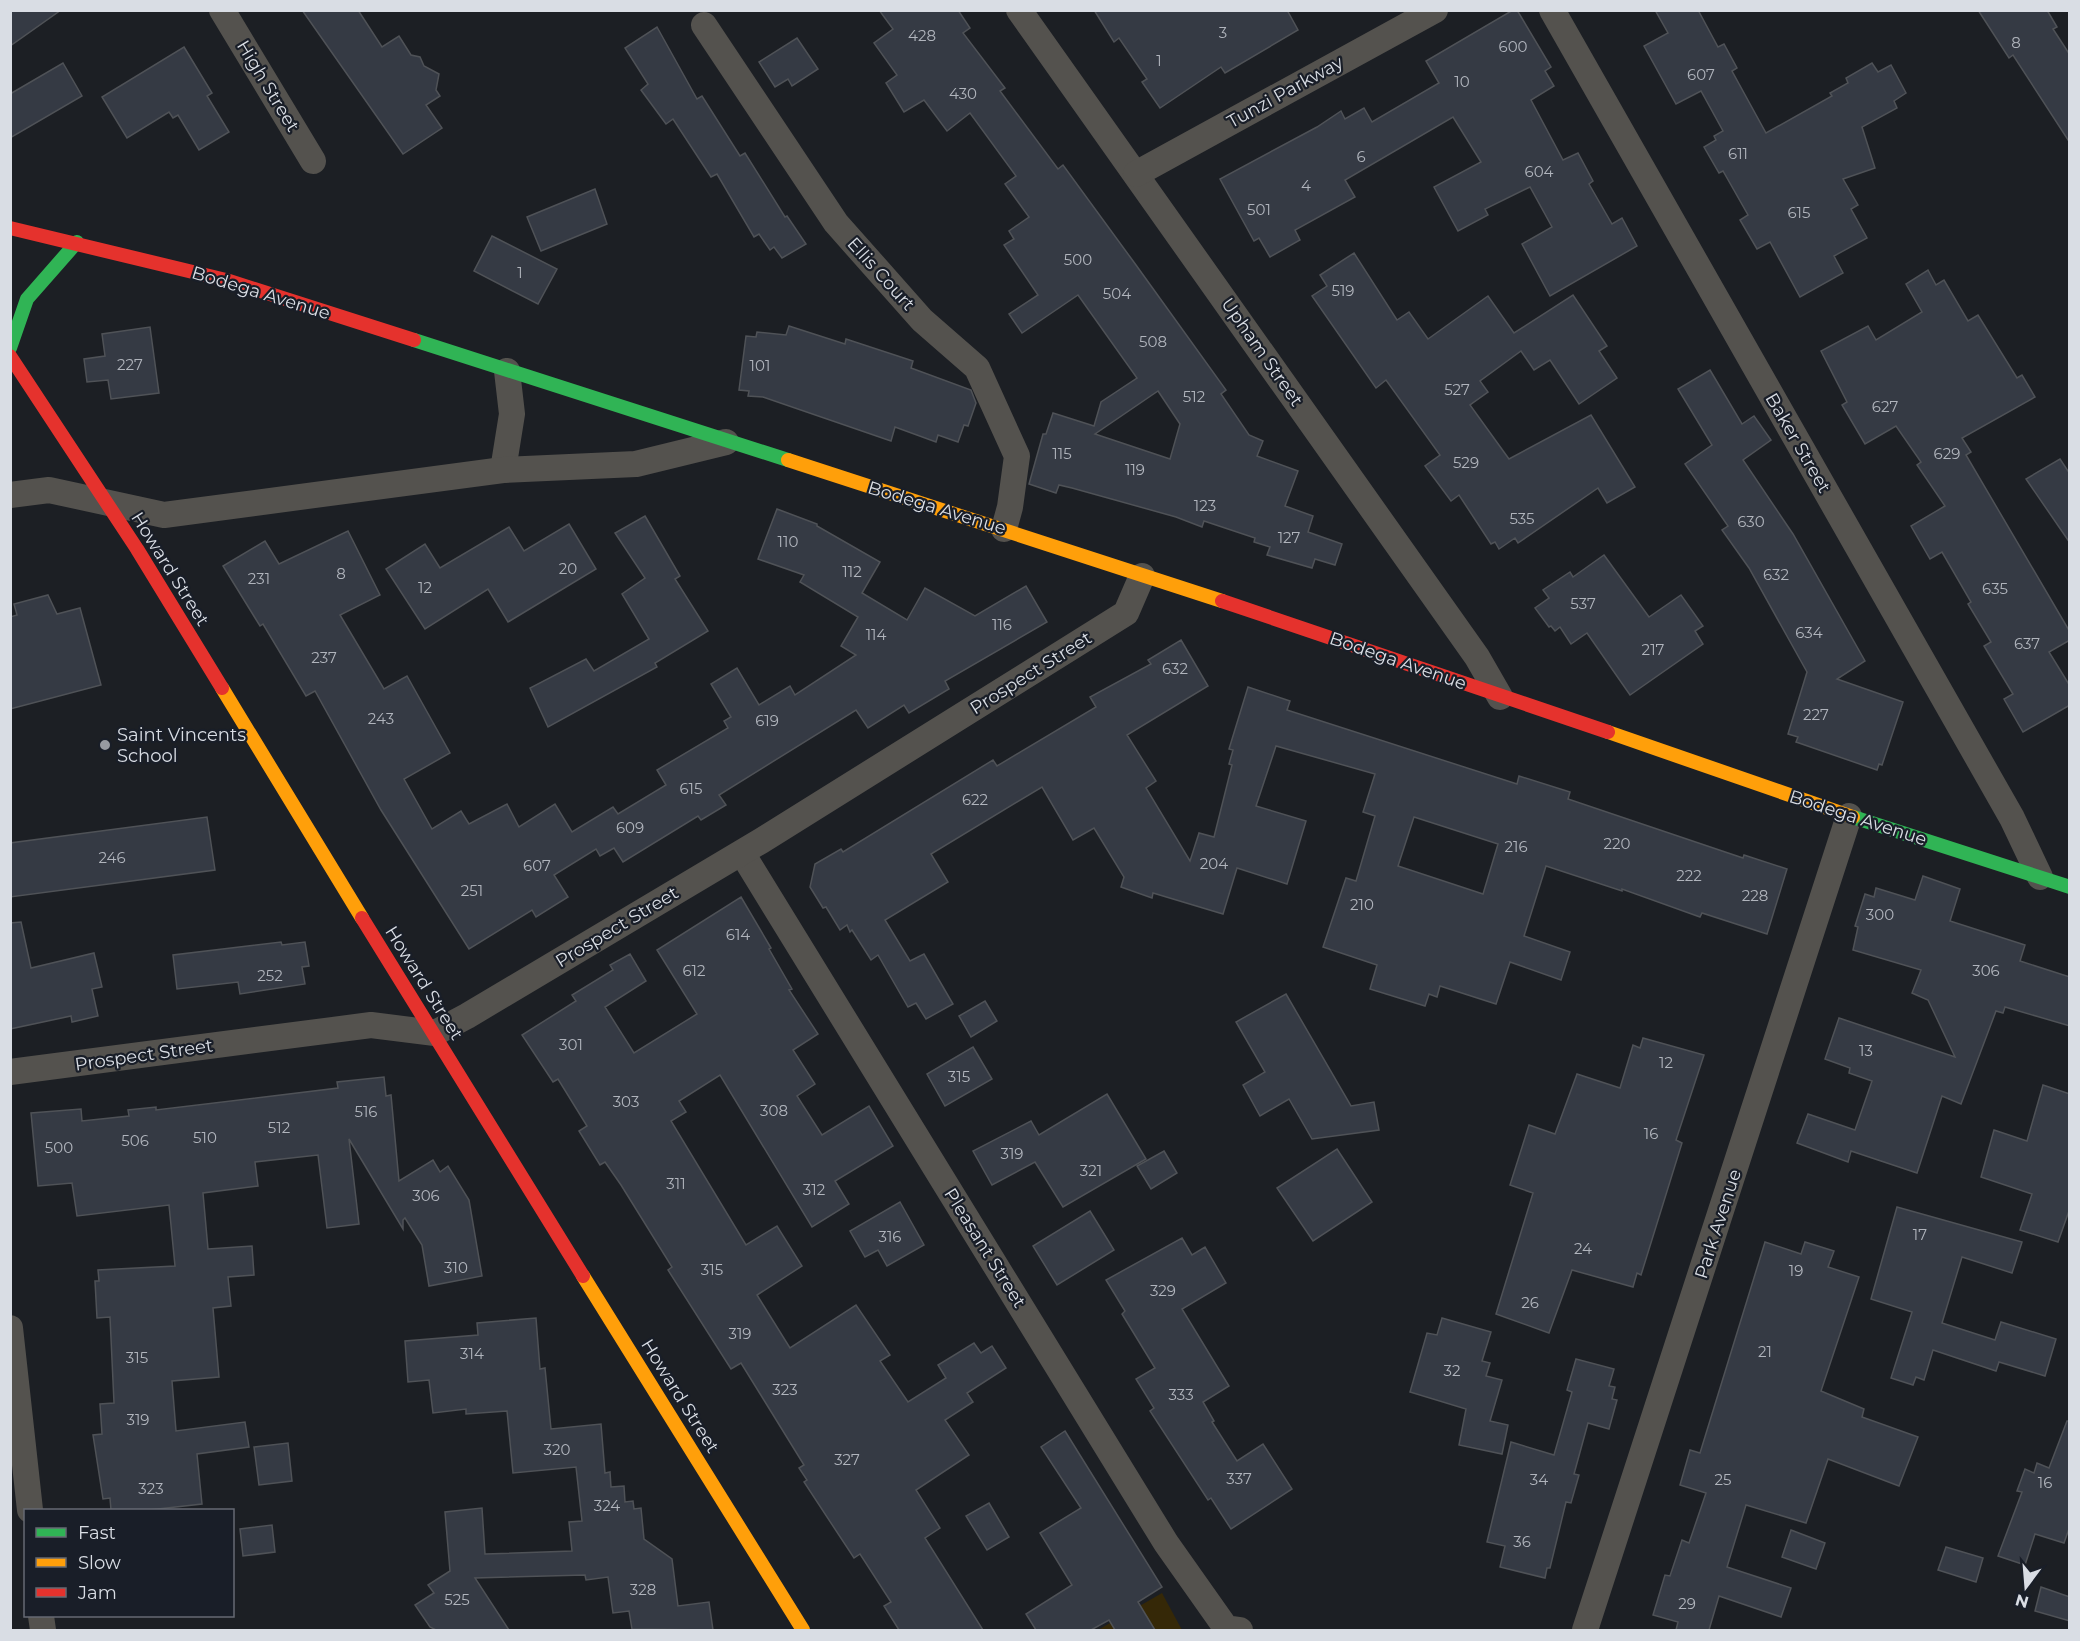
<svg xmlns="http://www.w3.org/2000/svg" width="2080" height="1641" viewBox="0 0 2080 1641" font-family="Montserrat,sans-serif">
	<rect width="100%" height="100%" fill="#1c1f24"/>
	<!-- green -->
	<polygon fill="#352807" points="1162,1593 1182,1630 1098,1630"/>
	<!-- building -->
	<g fill="#353a44" stroke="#4f5257" stroke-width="1.5" fill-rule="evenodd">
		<polygon points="10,10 61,10 10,46"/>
		<polygon points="302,10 358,10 382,47 399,36 411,55 420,57 424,66 439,74 436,90 440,96 426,105 442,128 403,154"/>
		<path d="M879 10H958L970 28 963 33 1005 88 1000 91 1058 169 1063 165 1136 265 1226 390 1221 394 1249 435 1263 441 1257 456 1298 471 1285 506 1313 516 1308 532 1342 544 1335 565 1315 559 1312 568 1267 555 1270 547 1254 542 1255 538 1204 521 1202 527 1176 517 1072 488 1059 485 1056 493 1029 484 1043 434H1046L1053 413 1094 426 1101 402 1137 378 1078 295 1022 333 1009 314 1038 295 1004 245 1014 239 1009 231 1029 217 1005 184 1016 176 970 113 947 131 924 100 904 112 886 83 897 75 874 43 893 29ZM1158 391 1180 424 1170 459 1095 434Z"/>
		<polygon points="1094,10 1287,10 1298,30 1225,73 1221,67 1160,108 1142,82 1147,79 1119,38 1114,42"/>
		<polygon points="1513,10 1517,10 1551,67 1545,71 1554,86 1531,100 1563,160 1578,153 1593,181 1589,184 1612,224 1622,218 1637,246 1550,296 1522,244 1552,227 1530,187 1485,209 1488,215 1458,231 1434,187 1481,162 1453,117 1345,180 1355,197 1295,230 1300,240 1270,257 1259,238 1254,241 1220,179 1317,127 1341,111 1345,119 1364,108 1372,122 1439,83 1426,61"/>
		<polygon points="1655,10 1698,10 1718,47 1724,44 1737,68 1732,71 1766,133 1832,96 1830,93 1848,83 1846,78 1872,63 1878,72 1891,65 1906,93 1894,101 1897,108 1862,127 1875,168 1843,179 1858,205 1851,209 1867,238 1834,256 1843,273 1800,297 1770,242 1757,249 1740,220 1748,215 1723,171 1719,173 1704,147 1716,140 1714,136 1723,131 1701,91 1676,104 1644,46 1668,33"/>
		<polygon points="1978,10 2047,10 2057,27 2053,29 2070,55 2070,143 2013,55 2009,58"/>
		<polygon points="657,27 697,99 702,96 740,156 745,153 785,217 787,216 806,244 782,258 774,247 770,250 759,234 754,237 717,174 711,177 673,119 666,124 641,90 648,84 625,48"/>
		<polygon points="797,38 818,69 792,86 788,79 775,87 759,62"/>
		<polygon points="184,47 212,93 207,96 229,132 199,150 178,115 173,118 169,112 127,138 102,97"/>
		<polygon points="63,63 82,96 10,138 10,94"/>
		<polygon points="595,189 607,224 541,251 527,217"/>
		<polygon points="492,236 557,269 538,304 474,271"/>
		<polygon points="1354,253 1397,320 1409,312 1428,339 1488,296 1514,333 1573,295 1607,346 1599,351 1617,378 1579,404 1550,360 1534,370 1521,351 1480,381 1488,392 1470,405 1509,459 1591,415 1635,487 1607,503 1598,488 1518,543 1515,538 1499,549 1495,542 1491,544 1459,495 1451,501 1425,466 1440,455 1386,380 1376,388 1312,296 1327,286 1320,275"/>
		<polygon points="1928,270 1936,285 1944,280 1968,321 1978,315 2017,378 2022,375 2035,397 1962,438 1971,452 1966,455 2070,632 2070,640 2049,652 2070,686 2070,705 2023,732 2004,699 2013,694 1984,646 1991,642 1968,604 1971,602 1942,552 1930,559 1911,526 1945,506 1917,465 1921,462 1896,426 1865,444 1842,405 1847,402 1821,351 1868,326 1876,340 1922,312 1906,284"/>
		<polygon points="789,326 845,344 846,339 913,361 911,368 971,390 976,403 968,426 964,425 958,442 938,435 936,442 895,427 891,441 763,397 748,396 749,391 739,390 746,336 756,337 757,332 786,335"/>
		<polygon points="150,327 159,393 111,399 108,380 87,382 84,359 105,356 102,334"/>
		<polygon points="1710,370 1742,424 1754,416 1771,440 1743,460 1793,534 1865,661 1837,679 1903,702 1882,765 1879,764 1877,770 1796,742 1798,737 1788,734 1807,672 1749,568 1722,530 1728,526 1685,464 1712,445 1678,389"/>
		<polygon points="2060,459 2070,474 2070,543 2026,479"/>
		<polygon points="777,509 817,524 817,526 880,562 862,593 907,620 925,588 975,616 1026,586 1047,622 945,681 949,689 909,713 904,705 868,728 856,710 719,795 726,805 701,820 698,816 623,862 614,848 600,856 596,849 554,875 568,897 536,917 532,910 469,949 381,810 315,691 306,696 263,624 260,626 223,566 265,541 279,564 348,531 380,595 340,615 384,689 407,676 450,753 404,779 432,829 461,811 469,824 507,804 519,827 555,804 572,832 613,807 618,814 666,785 657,770 728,728 724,721 731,717 711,684 737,668 759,705 790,686 795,695 856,655 841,646 858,617 800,582 804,575 758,559"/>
		<polygon points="645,516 680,576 675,579 708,631 655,663 657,667 548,727 530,688 586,659 594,671 649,639 622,594 645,578 615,533"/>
		<polygon points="569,524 596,569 508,622 488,589 425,629 386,569 425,544 440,568 509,527 524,551"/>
		<polygon points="1604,555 1649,617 1681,595 1703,626 1695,631 1703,644 1630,695 1587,633 1571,644 1560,627 1555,631 1551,626 1549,627 1535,608 1549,598 1543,590 1570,572 1573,577"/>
		<polygon points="48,595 57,614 80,608 101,685 10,709 10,617 17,615 14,604"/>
		<path d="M1181 640 1208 686 1127 735 1156 781 1146 788 1190 861 1199 833 1214 837 1232 765 1229 764 1233 750 1229 749 1248 687 1290 701 1287 710 1517 784 1519 776 1570 792 1568 799 1743 858 1744 855 1787 869 1767 934 1702 913 1700 917 1622 889V891L1546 866 1524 936 1570 952 1561 980 1510 962 1496 1004 1440 986 1437 997 1429 994 1425 1006 1370 989 1377 965 1323 947 1346 878 1356 881 1375 816 1363 812 1375 774 1276 746 1256 806 1306 821 1287 884 1237 868 1223 914 1153 893 1152 898 1121 887 1124 877 1094 828 1073 840 1042 787 931 854 948 882 885 920 910 961 924 954 953 1004 926 1019 916 1003 908 1007 878 955 871 960 852 930 850 932 847 925 840 930 826 907 823 908 810 887 815 864 841 849 843 852 993 760 997 766 1096 707 1090 697 1151 664 1148 660ZM1414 817 1498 844 1483 894 1398 866Z"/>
		<polygon points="207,817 215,870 10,897 10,843"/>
		<polygon points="1923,876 1960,889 1950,921 2025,945 2020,961 2070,977 2070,1026 2005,1007 2003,1013 1996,1011 1961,1104 1942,1096 1917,1173 1851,1151 1848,1162 1797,1143 1808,1114 1855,1130 1872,1081 1849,1073 1850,1068 1825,1059 1839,1018 1955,1057 1928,1000 1912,993 1921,970 1853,950 1858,927 1855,926 1865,894 1874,897 1876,888 1915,900"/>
		<polygon points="741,897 771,948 769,949 792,989 789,990 818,1034 793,1050 815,1084 797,1096 822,1135 869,1106 893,1146 835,1181 849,1204 812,1227 720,1075 679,1101 686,1112 671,1121 746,1245 777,1226 802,1266 757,1295 790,1348 856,1305 890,1355 880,1361 908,1402 946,1378 938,1365 974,1343 981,1353 992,1346 1006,1368 967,1393 973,1402 945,1420 969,1455 916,1490 940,1528 925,1538 983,1630 899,1630 884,1606 891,1602 860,1554 854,1558 804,1482 807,1480 799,1468 804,1465 741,1363 731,1369 668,1270 672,1267 621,1185 605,1162 600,1165 579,1131 587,1126 558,1079 553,1082 522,1035 576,1001 572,995 613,970 610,965 630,954 646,981 605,1007 634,1053 697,1014 657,950"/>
		<polygon points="21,922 31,968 94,953 102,987 92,989 98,1016 72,1022 71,1016 10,1029 10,923"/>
		<polygon points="281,942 282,945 305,942 309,966 302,967 305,984 240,994 238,982 177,989 173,955"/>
		<polygon points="1286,994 1351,1106 1374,1102 1379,1130 1312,1139 1289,1099 1260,1116 1243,1085 1265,1072 1236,1022"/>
		<polygon points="985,1001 997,1021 971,1037 959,1016"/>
		<polygon points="1643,1038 1704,1055 1676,1140 1682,1143 1641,1275 1637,1273 1633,1287 1572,1270 1549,1333 1496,1314 1533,1193 1510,1185 1529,1125 1555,1134 1577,1074 1620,1088 1633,1045 1640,1048"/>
		<polygon points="973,1047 992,1079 945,1106 927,1074"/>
		<polygon points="384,1077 386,1096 391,1095 399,1181 433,1160 440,1172 448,1166 469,1200 482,1276 429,1286 422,1245 405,1218 403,1220 403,1229 349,1139 359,1224 327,1228 318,1155 255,1162 258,1186 203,1193 208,1249 252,1246 254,1275 228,1277 231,1306 213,1308 219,1377 172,1381 176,1431 245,1422 249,1447 197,1454 202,1504 149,1510 111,1510 110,1498 103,1499 93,1435 102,1434 100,1404 114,1403 110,1317 97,1318 95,1281 99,1281 98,1270 175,1266 169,1205 77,1216 72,1183 38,1186 31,1113 81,1109 82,1121 129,1116 128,1110 156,1107 156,1110 338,1088 337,1082"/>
		<polygon points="2043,1085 2070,1094 2070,1208 2058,1242 2020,1230 2032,1194 1981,1177 1994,1130 2027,1141"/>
		<polygon points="1107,1094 1146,1159 1063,1207 1035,1162 992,1185 973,1151 1031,1121 1039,1135"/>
		<polygon points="1337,1149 1372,1202 1313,1241 1277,1188"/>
		<polygon points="1164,1151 1177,1173 1151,1189 1137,1166"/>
		<polygon points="900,1202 924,1245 887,1266 878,1250 865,1257 850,1231"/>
		<polygon points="1897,1207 2022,1242 2012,1273 1962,1257 1942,1323 1995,1340 2001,1322 2056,1339 2045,1376 1999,1362 1996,1371 1933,1350 1924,1380 1916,1377 1913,1385 1891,1378 1912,1312 1871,1299"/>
		<polygon points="1090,1211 1114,1250 1057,1285 1033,1246"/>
		<polygon points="1182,1238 1192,1255 1205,1247 1226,1283 1182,1309 1229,1386 1203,1402 1214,1421 1212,1422 1237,1461 1263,1444 1292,1489 1231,1529 1211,1498 1208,1500 1150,1411 1154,1408 1136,1379 1155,1368 1122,1314 1125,1311 1106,1280"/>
		<polygon points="1765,1242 1801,1254 1805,1242 1834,1251 1828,1267 1859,1277 1821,1391 1864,1409 1862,1417 1918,1437 1899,1486 1828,1459 1806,1523 1746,1505 1727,1567 1791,1588 1781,1617 1719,1596 1709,1630 1676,1630 1678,1622 1653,1615 1665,1575 1670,1576 1682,1540 1689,1543 1706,1493 1680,1485 1690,1450 1700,1453"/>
		<polygon points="536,1318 540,1369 545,1368 551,1429 601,1424 605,1473 610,1472 611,1487 624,1486 625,1502 633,1501 634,1509 641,1508 644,1539 672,1559 678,1606 709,1602 713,1630 632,1629 629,1611 613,1613 608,1577 586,1580 585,1575 475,1578 509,1630 436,1630 430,1627 415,1605 434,1593 428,1585 450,1571 445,1512 482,1508 485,1554 572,1551 569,1522 582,1521 576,1467 513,1473 507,1411 466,1414 466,1409 433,1413 429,1380 408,1382 405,1341 478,1335 477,1323"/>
		<polygon points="1442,1318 1491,1332 1482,1361 1490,1363 1486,1376 1502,1380 1490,1421 1508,1425 1502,1454 1459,1445 1466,1409 1410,1392 1427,1333 1437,1335"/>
		<polygon points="1576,1359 1614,1369 1609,1386 1615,1387 1612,1399 1617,1400 1609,1429 1588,1423 1574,1474 1579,1475 1571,1503 1566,1502 1550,1568 1547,1568 1545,1578 1500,1567 1505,1546 1487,1542 1511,1442 1554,1455 1572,1392 1567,1390"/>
		<polygon points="2067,1421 2070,1421 2070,1526 2064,1543 2035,1534 2025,1565 1998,1556 2022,1492 2017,1491 2025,1469 2034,1473 2037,1463 2049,1468"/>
		<polygon points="1065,1431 1162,1587 1138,1602 1155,1630 1115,1630 1109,1620 1091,1630 1036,1630 1026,1614 1072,1585 1040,1533 1081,1508 1041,1447"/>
		<polygon points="288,1443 292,1481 259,1485 254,1447"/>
		<polygon points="989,1503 1009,1537 987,1550 966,1516"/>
		<polygon points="272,1525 275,1552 243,1556 240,1529"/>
		<polygon points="1791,1530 1825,1543 1816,1569 1782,1557"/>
		<polygon points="1946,1547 1983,1558 1976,1582 1938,1570"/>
		<polygon points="2041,1587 2070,1597 2070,1621 2035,1611"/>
	</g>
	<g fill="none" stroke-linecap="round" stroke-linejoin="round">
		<!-- street -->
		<g stroke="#54524e" stroke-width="26">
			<polyline points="222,10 313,161"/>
			<polyline points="1019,10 1477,657 1500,697"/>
			<polyline points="1552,10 2012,818 2040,877"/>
			<polyline points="704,25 836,223 922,320 977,368 1017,456 1010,507 1004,529"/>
			<polyline points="1136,174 1435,10"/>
			<polyline points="503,470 512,414 507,371"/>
			<polyline points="10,495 49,490 164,515 503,470 636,464 726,442"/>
			<polyline points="742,853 1166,1543 1226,1628 1240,1630"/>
			<polyline points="10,1072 371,1025 435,1033 467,1016 761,841 1126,613 1142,576"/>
			<polyline points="10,1328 30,1510"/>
			<polyline points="41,1616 43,1630"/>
			<polyline points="1585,1630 1849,816"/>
		</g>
		<!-- fast -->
		<g stroke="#30b455" stroke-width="14">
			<polyline points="414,340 788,460"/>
			<polyline points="10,348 27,299 77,242"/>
			<polyline points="1853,817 2070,887"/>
		</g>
		<!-- slow -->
		<g stroke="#ff9f0a" stroke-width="14">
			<polyline points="788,460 1222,601"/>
			<polyline points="222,688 362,918"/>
			<polyline points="1608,732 1853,817"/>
			<polyline points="583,1276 803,1630"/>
		</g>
		<!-- jam -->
		<g stroke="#e5322d" stroke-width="14">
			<polyline points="10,228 226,280 414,340"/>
			<polyline points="10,356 137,549 222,688"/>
			<polyline points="1222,601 1608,732"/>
			<polyline points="362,918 583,1276"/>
		</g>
	</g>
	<!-- markers -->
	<circle fill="#979aa1" stroke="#191e28" stroke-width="2" cx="105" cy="745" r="6"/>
	<g text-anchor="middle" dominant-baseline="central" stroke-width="4.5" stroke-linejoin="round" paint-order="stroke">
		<!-- number labels -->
		<g font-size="15" fill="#b0b4bc">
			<text x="1223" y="32">3</text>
			<text x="922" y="35">428</text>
			<text x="2016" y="42">8</text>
			<text x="1513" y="46">600</text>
			<text x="1159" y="60">1</text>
			<text x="1701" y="74">607</text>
			<text x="1462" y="81">10</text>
			<text x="963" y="93">430</text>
			<text x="1738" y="153">611</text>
			<text x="1361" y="156">6</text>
			<text x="1539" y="171">604</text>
			<text x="1306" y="185">4</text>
			<text x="1259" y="209">501</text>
			<text x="1799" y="212">615</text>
			<text x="1078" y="259">500</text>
			<text x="520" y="272">1</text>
			<text x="1343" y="290">519</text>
			<text x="1117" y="293">504</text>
			<text x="1153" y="341">508</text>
			<text x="130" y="364">227</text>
			<text x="760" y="365">101</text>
			<text x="1457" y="389">527</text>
			<text x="1194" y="396">512</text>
			<text x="1885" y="406">627</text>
			<text x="1062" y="453">115</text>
			<text x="1947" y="453">629</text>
			<text x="1466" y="462">529</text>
			<text x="1135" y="469">119</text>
			<text x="1205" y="505">123</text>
			<text x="1522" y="518">535</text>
			<text x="1751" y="521">630</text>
			<text x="1289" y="537">127</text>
			<text x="788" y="541">110</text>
			<text x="568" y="568">20</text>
			<text x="852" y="571">112</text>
			<text x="341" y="573">8</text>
			<text x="1776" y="574">632</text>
			<text x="259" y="578">231</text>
			<text x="425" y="587">12</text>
			<text x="1995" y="588">635</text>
			<text x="1583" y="603">537</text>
			<text x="1002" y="624">116</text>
			<text x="1809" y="632">634</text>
			<text x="876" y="634">114</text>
			<text x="2027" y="643">637</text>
			<text x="1653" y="649">217</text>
			<text x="324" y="657">237</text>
			<text x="1175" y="668">632</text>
			<text x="1816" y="714">227</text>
			<text x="381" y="718">243</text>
			<text x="767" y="720">619</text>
			<text x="691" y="788">615</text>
			<text x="975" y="799">622</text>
			<text x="630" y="827">609</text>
			<text x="1617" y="843">220</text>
			<text x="1516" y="846">216</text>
			<text x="112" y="857">246</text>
			<text x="1214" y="863">204</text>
			<text x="537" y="865">607</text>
			<text x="1689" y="875">222</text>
			<text x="472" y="890">251</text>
			<text x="1755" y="895">228</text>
			<text x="1362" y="904">210</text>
			<text x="1880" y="914">300</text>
			<text x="738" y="934">614</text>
			<text x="694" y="970">612</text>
			<text x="1986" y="970">306</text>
			<text x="270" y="975">252</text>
			<text x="571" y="1044">301</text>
			<text x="1866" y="1050">13</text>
			<text x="1666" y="1062">12</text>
			<text x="959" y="1076">315</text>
			<text x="626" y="1101">303</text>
			<text x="774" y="1110">308</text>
			<text x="366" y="1111">516</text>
			<text x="279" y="1127">512</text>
			<text x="1651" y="1133">16</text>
			<text x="205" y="1137">510</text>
			<text x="135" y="1140">506</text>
			<text x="59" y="1147">500</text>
			<text x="1012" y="1153">319</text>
			<text x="1091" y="1170">321</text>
			<text x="676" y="1183">311</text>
			<text x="814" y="1189">312</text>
			<text x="426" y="1195">306</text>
			<text x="1920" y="1234">17</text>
			<text x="890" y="1236">316</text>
			<text x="1583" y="1248">24</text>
			<text x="456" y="1267">310</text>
			<text x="712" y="1269">315</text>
			<text x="1796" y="1270">19</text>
			<text x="1163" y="1290">329</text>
			<text x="1530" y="1302">26</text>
			<text x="740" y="1333">319</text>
			<text x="1765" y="1351">21</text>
			<text x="472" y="1353">314</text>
			<text x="137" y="1357">315</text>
			<text x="1452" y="1370">32</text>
			<text x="785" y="1389">323</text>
			<text x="1181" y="1394">333</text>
			<text x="138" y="1419">319</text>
			<text x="557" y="1449">320</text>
			<text x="847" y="1459">327</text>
			<text x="1239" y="1478">337</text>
			<text x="1539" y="1479">34</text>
			<text x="1723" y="1479">25</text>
			<text x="2045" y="1482">16</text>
			<text x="151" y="1488">323</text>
			<text x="607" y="1505">324</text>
			<text x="1522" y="1541">36</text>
			<text x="643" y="1589">328</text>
			<text x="457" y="1599">525</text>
			<text x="1687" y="1603">29</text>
		</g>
		<!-- street labels -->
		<g font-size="18" fill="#d9dde4" stroke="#191e28">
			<text transform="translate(268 86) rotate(59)">High Street</text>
			<text transform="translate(1285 92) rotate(-29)">Tunzi Parkway</text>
			<text transform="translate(881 274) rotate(48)">Ellis Court</text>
			<text transform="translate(261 293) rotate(17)">Bodega Avenue</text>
			<text transform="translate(1262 352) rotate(55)">Upham Street</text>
			<text transform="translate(1798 443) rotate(60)">Baker Street</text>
			<text transform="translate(937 508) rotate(17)">Bodega Avenue</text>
			<text transform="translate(170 569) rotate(58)">Howard Street</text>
			<text transform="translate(1398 661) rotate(19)">Bodega Avenue</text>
			<text transform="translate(1031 673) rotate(-32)">Prospect Street</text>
			<text transform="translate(1858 818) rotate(18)">Bodega Avenue</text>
			<text transform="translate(617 927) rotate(-31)">Prospect Street</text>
			<text transform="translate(424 983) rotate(58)">Howard Street</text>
			<text transform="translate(144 1055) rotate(-8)">Prospect Street</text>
			<text transform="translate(1718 1224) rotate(-72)">Park Avenue</text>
			<text transform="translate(985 1248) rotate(58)">Pleasant Street</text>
			<text transform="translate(680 1396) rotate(58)">Howard Street</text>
		</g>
		<!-- poi labels -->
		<g font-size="18" fill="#d9dde4" stroke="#191e28" text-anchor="start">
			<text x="117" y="735">Saint Vincents<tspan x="117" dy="21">School</tspan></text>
		</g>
	</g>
	<!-- border -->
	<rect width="2080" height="1641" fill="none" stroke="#d9dde4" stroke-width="24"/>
	<!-- legend -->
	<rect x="24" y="1509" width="210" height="108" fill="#191e28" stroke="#666a73" stroke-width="1.5"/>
	<rect x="36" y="1528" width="30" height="9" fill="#30b455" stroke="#666a73" stroke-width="1.5"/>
	<text x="78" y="1539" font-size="18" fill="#d9dde4">Fast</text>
	<rect x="36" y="1558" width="30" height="9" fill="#ff9f0a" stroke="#666a73" stroke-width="1.5"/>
	<text x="78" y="1569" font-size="18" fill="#d9dde4">Slow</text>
	<rect x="36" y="1588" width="30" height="9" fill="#e5322d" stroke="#666a73" stroke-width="1.5"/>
	<text x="78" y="1599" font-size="18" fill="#d9dde4">Jam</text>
	<!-- north arrow -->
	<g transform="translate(2026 1587) rotate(196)" stroke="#191e28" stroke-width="4.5" paint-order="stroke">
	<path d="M0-4.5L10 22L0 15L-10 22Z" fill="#d9dde4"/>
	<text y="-9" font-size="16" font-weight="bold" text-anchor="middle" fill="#d9dde4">N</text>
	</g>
</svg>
